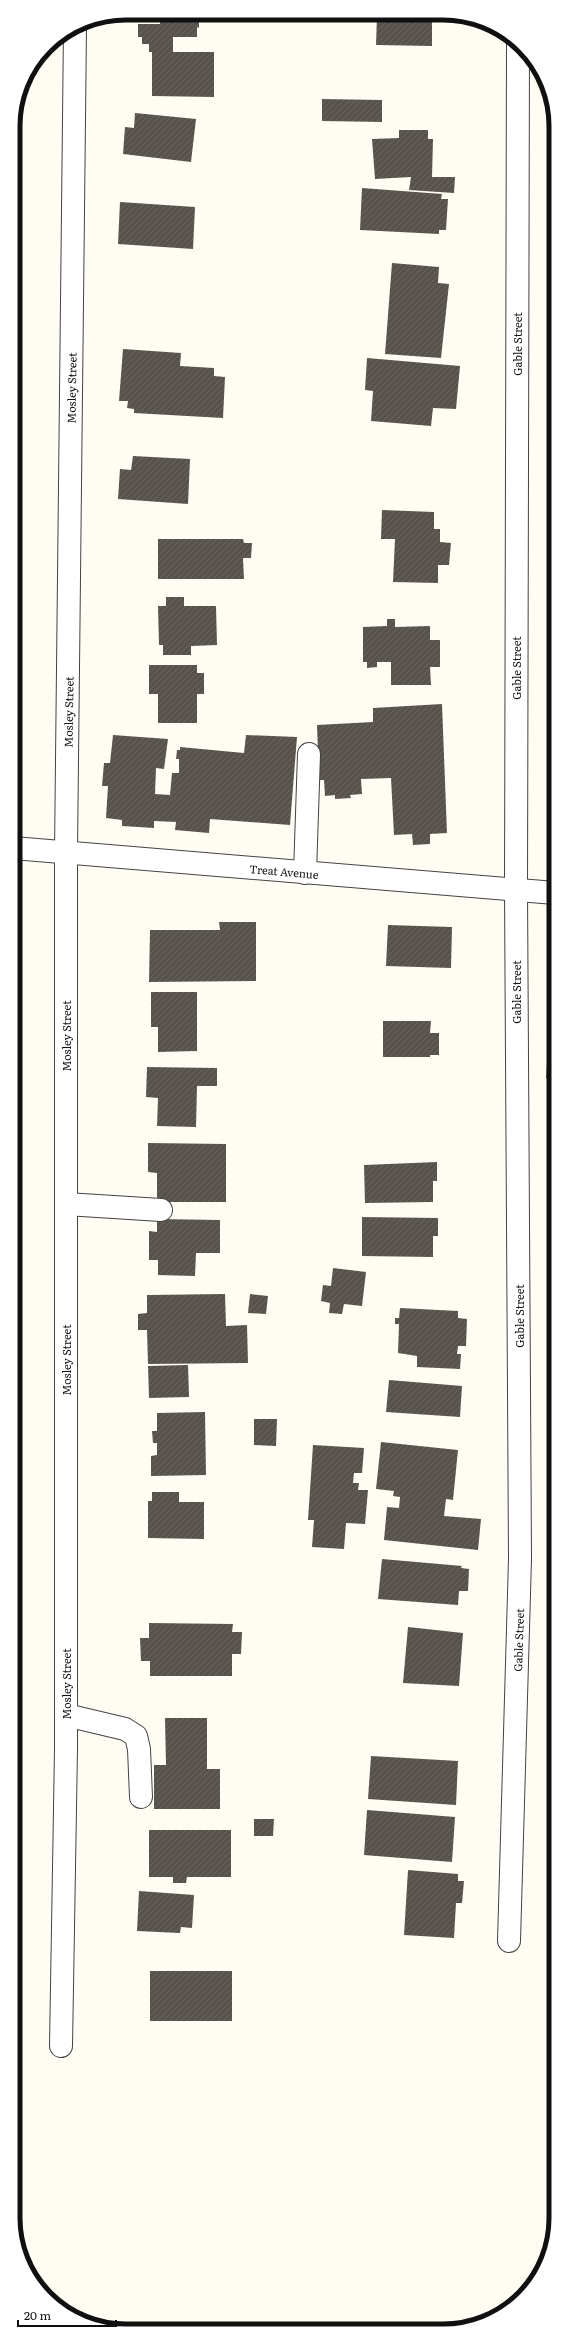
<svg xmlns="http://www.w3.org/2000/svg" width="569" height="2344" viewBox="0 0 569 2344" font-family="Literata,serif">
	<defs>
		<pattern id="building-hatch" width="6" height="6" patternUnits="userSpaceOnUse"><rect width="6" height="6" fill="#58524c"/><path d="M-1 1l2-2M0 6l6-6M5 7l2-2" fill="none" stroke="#6b6661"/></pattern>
	</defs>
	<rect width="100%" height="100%" fill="#fffdf3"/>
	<!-- building -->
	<g fill="url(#building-hatch)">
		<polygon points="160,13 199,13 199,28 197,27 197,37 173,37 173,52 214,52 214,97 152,96 152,52 149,52 149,44 142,44 142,37 138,37 138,24 160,24"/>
		<polygon points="377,15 432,15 432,46 376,45"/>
		<polygon points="322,99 382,100 382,122 322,121"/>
		<polygon points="135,113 196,119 191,162 123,154 125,127 134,128"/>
		<polygon points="399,130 428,130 428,139 433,139 432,177 455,177 454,193 409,190 411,177 375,179 372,139 399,138"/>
		<polygon points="362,188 442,194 441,199 448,199 446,230 439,230 439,234 360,230"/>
		<polygon points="120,202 195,207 193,249 118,244"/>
		<polygon points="392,263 439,267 438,283 449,284 441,358 385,354"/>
		<polygon points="123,349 181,353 180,366 214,368 214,376 225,377 223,418 134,413 134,409 127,408 128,401 119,401"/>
		<polygon points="367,358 460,366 456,409 433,408 431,426 371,421 373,391 365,390"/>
		<polygon points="13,444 17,444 15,475 13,475"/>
		<polygon points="133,456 190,459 188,504 118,499 120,469 131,470"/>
		<polygon points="382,510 434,512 434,529 440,529 440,542 451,543 449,565 438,565 438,583 393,582 395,539 381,539"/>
		<polygon points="158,539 243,539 244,543 252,543 251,558 243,558 244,579 158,579"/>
		<polygon points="166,597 184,597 184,606 216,606 217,645 191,646 191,655 163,655 163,645 159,645 158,606 166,606"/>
		<polygon points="387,619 395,619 395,627 430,626 430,640 440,640 440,667 430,667 431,685 391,685 391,662 377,662 377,667 367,668 367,662 363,662 363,627 387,626"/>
		<polygon points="149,665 197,665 197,673 204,673 204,694 197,694 197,723 158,723 158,694 149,694"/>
		<polygon points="442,704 447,833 430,834 430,844 413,845 412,834 394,835 391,778 361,779 362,794 350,795 351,798 335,799 335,795 325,796 324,780 319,780 317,725 373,722 373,708"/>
		<polygon points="113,735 168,739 164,769 156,768 155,794 170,795 172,773 179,773 179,759 176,759 177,750 180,750 180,747 244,753 246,735 297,737 290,825 210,819 209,833 175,830 176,822 154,821 154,828 122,826 122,820 106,818 108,786 102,786 104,763 110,763"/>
		<polygon points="219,922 256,922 256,981 149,982 150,930 220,930"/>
		<polygon points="388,925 452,927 451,968 386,966"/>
		<polygon points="151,992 197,992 197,1051 158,1052 158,1027 151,1027"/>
		<polygon points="383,1021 431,1021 430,1033 439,1033 439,1055 430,1055 430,1057 383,1057"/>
		<polygon points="548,1051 555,1052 555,1079 546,1078"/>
		<polygon points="147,1067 217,1068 217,1086 197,1086 196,1127 157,1126 158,1098 146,1097"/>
		<polygon points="148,1143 226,1144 226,1202 157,1202 157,1173 148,1172"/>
		<polygon points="437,1162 437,1181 433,1181 433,1202 365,1203 364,1165"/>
		<polygon points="362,1217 438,1218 438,1236 433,1236 433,1257 362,1256"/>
		<polygon points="157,1219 220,1220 220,1253 196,1253 195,1276 158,1275 158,1260 149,1260 149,1231 157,1232"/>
		<polygon points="333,1268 366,1272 362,1306 344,1304 342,1314 329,1313 330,1303 321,1301 323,1285 331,1286"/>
		<polygon points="225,1294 226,1326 247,1325 248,1363 148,1364 147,1330 138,1330 138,1314 147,1313 147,1295"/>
		<polygon points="250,1294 268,1296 266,1314 248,1313"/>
		<polygon points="400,1308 458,1311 458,1318 467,1319 466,1346 458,1346 457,1354 461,1354 460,1369 417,1367 417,1356 398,1353 399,1324 395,1324 395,1318 399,1318"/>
		<polygon points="188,1365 189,1397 149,1398 148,1366"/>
		<polygon points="389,1380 462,1386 460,1417 386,1412"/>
		<polygon points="205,1412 206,1475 151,1476 151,1456 157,1455 157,1443 153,1443 152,1431 157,1431 157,1413"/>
		<polygon points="254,1419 277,1419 276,1446 254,1445"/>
		<polygon points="381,1442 458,1450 453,1500 446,1499 444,1516 481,1519 478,1550 384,1540 387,1507 399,1508 400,1497 393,1496 394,1491 376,1489"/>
		<polygon points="313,1445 364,1448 362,1473 354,1473 353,1483 359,1483 358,1490 368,1490 365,1524 346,1523 344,1549 312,1547 314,1520 308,1520"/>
		<polygon points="152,1492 179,1492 179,1502 204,1502 204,1539 148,1538 148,1501 152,1501"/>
		<polygon points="382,1559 462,1566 461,1568 469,1569 468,1591 459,1591 458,1605 378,1599"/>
		<polygon points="149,1623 233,1624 232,1632 242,1632 241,1654 232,1654 232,1676 150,1676 150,1661 141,1661 140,1638 149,1638"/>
		<polygon points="408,1627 463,1633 459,1686 403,1683"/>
		<polygon points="165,1718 207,1718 207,1769 220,1769 220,1809 154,1809 154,1765 166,1765"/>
		<polygon points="371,1756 458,1761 456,1805 368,1799"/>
		<polygon points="15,1782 17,1809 14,1809 14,1783"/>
		<polygon points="367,1810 455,1817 452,1862 364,1855"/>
		<polygon points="254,1819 274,1819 273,1836 254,1836"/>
		<polygon points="149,1830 231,1830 231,1877 187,1877 186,1883 173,1883 173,1877 149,1877"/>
		<polygon points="408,1870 458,1874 458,1881 464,1881 462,1903 456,1903 454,1938 404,1935"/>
		<polygon points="139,1891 194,1895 192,1928 181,1927 180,1933 137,1931"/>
		<rect x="150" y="1971" width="82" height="50"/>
	</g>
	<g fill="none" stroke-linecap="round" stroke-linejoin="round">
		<defs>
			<g id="minor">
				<polyline points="13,848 555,893"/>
				<polyline points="305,873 309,754"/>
				<polyline points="66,1204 161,1210"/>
				<polyline points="66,1715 125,1729 136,1736 139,1749 141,1797"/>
				<polyline points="509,1941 520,1559 516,890 518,43"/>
				<polyline points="61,2046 66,1749 66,852 75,27"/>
			</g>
		</defs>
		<!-- minor casing -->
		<use href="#minor" stroke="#434343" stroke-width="24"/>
		<!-- minor -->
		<use href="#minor" stroke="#fff" stroke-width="22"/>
	</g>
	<g text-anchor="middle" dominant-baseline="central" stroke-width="4" stroke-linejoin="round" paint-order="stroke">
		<!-- street labels -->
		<g font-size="11" fill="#101010" stroke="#fff">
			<text transform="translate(517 344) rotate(-90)">Gable Street</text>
			<text transform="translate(71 388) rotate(-89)">Mosley Street</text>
			<text transform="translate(516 668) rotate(-90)">Gable Street</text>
			<text transform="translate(68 712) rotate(-89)">Mosley Street</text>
			<text transform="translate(284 871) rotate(5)">Treat Avenue</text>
			<text transform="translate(516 992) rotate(-90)">Gable Street</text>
			<text transform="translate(66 1036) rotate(-90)">Mosley Street</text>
			<text transform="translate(519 1316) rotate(-90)">Gable Street</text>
			<text transform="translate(66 1360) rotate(-90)">Mosley Street</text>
			<text transform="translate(518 1640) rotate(-88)">Gable Street</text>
			<text transform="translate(66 1684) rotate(-90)">Mosley Street</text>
		</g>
	</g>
	<!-- crop -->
	<path d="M0 0H569V2344H0ZM126 20H443A106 106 0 0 1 549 126V2218A106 106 0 0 1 443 2324H126A106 106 0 0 1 20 2218V126A106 106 0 0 1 126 20Z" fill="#fff" fill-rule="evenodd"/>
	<path fill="none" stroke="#101010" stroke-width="5" d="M126 20H443A106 106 0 0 1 549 126V2218A106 106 0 0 1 443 2324H126A106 106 0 0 1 20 2218V126A106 106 0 0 1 126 20Z"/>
	<!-- scale -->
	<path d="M18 2320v6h98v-6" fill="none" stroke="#101010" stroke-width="2"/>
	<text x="24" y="2320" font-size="12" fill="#101010" stroke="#ffffff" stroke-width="3" paint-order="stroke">20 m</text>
</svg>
